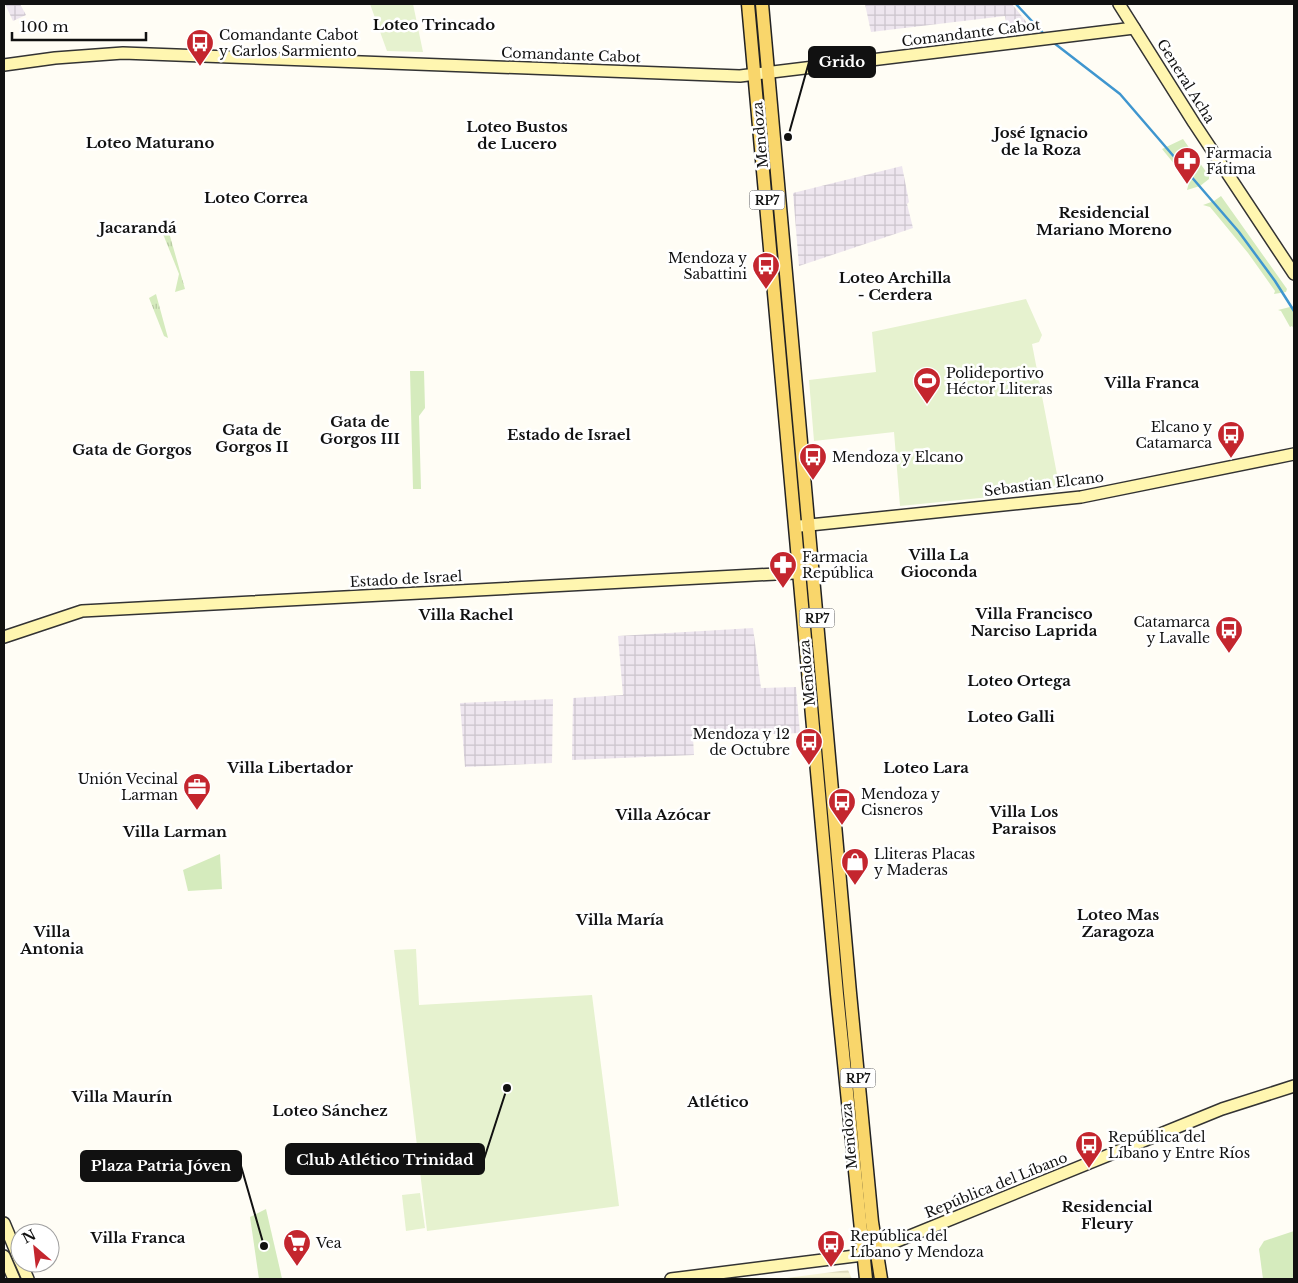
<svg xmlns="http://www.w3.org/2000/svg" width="1298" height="1283" viewBox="0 0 1298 1283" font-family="'Libre Baskerville',serif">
	<defs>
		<pattern id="industrial-grid" width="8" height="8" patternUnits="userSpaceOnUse" patternTransform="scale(1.25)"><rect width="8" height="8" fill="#eee6ef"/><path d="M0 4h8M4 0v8" fill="none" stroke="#cbc4cc"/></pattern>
		<pattern id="farmland-rules" width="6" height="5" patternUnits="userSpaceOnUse" patternTransform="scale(1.25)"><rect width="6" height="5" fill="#f6f3d4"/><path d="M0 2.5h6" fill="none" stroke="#d2cfb5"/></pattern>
		<pattern id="grass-tufts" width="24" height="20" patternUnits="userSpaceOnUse" patternTransform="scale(1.25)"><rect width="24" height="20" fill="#d5ebbd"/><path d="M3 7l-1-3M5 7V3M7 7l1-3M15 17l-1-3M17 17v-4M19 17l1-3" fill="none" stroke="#b6c8a1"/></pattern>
	</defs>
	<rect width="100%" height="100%" fill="#fffdf5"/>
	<!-- industrial -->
	<g fill="url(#industrial-grid)">
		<polygon points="5,4 20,4 26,15 13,21"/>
		<polygon points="865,4 1012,4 1032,29 1008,32 1005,16 871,32"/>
		<polygon points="902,166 909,202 907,204 913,228 799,266 793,193"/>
		<polygon points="753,628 761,688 796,687 800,733 693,737 694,755 572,760 573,698 623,695 618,636"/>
		<polygon points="553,699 552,763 465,767 460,703"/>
	</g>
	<!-- farmland -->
	<polygon fill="url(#farmland-rules)" points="848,1270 852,1279 779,1279"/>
	<!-- grass -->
	<g fill="url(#grass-tufts)">
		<polygon points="166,222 185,289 175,292 179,274 159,224"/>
		<polygon points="156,294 168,338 164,336 149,298"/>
	</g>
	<!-- park -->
	<g fill="#d5ebbd">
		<polygon points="1183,139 1209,176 1209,179 1200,186 1187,190 1189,182 1162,149"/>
		<polygon points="1221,196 1287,289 1286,292 1274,294 1275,291 1248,253 1210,207 1203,205 1214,201"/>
		<polygon points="1294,306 1294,329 1292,326 1290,327 1281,311 1278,310"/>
		<polygon points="410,371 424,371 425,408 419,416 421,489 413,489"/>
		<polygon points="220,854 222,889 188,891 183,870"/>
		<polygon points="266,1209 281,1274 282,1279 259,1279 250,1217"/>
		<polygon points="1294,1231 1294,1279 1263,1279 1259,1249 1264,1241"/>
	</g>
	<!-- pitch -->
	<g fill="#e6f2cf">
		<polygon points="370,4 413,4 423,52 387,51"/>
		<polygon points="1026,299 1042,335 1039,342 1032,344 1060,490 900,506 894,432 814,441 809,380 876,372 872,332"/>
		<polygon points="416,949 419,1005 592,995 619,1206 427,1231 394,950"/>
		<polygon points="420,1193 425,1228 406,1231 402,1195"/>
	</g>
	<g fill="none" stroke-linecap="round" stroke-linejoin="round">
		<!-- stream -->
		<g stroke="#3f96cf" stroke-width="2.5">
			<polyline points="1016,4 1044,34"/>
			<polyline points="1054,43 1120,94 1239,232 1275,281 1294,311"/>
		</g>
		<defs>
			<g id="secondary">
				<polyline points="1119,4 1194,123 1294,274"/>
				<polyline points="4,65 55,58 123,53 740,76 1134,28"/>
				<polyline points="800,526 1081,497 1294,454"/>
				<polyline points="4,637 82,611 813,572"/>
				<polyline points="4,1223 20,1261"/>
				<polyline points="4,1256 14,1279"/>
				<polyline points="21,1263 28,1279"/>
				<polyline points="671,1279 863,1255 1222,1109 1294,1086"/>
			</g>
			<g id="primary">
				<polyline points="748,4 837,994 866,1279"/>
				<polyline points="762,4 850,993 872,1222 881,1279"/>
			</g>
		</defs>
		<!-- secondary casing -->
		<use href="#secondary" stroke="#333" stroke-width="14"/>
		<!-- primary casing -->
		<use href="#primary" stroke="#222" stroke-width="15"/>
		<!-- secondary -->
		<use href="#secondary" stroke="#fff6b0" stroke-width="11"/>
		<!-- primary -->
		<use href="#primary" stroke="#f9d66b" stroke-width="12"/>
	</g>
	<!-- icons -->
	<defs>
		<symbol id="bus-pin" viewBox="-11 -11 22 30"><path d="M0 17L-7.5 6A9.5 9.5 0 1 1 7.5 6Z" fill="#c4262e" stroke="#fff"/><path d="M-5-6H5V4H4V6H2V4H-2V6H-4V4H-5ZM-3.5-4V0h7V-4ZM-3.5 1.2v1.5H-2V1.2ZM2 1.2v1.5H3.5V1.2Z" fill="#fff"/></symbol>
		<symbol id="pharmacy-pin" viewBox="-11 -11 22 30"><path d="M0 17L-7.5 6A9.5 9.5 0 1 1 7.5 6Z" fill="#c4262e" stroke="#fff"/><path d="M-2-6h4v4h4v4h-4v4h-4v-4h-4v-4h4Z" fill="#fff"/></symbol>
		<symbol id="stadium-pin" viewBox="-11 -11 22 30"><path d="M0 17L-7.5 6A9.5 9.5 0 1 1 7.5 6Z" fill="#c4262e" stroke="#fff"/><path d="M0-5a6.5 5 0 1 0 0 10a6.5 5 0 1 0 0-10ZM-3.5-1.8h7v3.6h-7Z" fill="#fff"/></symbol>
		<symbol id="office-pin" viewBox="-11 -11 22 30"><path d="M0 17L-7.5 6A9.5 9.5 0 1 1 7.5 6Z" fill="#c4262e" stroke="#fff"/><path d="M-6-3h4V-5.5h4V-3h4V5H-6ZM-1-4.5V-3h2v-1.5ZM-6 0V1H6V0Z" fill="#fff"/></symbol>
		<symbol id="shop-pin" viewBox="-11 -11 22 30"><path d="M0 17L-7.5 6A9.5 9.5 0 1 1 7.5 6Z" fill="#c4262e" stroke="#fff"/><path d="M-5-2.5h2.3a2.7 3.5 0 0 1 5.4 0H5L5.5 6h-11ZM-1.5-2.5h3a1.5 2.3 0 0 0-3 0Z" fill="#fff"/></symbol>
		<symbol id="supermarket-pin" viewBox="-11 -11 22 30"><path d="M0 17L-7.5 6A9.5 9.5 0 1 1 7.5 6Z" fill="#c4262e" stroke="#fff"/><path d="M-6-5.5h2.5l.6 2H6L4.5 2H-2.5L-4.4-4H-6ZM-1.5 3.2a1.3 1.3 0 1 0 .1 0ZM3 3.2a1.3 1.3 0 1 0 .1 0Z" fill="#fff"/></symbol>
	</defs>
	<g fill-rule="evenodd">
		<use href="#bus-pin" x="184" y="27" width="32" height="43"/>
		<use href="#pharmacy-pin" x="1171" y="145" width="32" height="43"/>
		<use href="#bus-pin" x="750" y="250" width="32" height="43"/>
		<use href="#stadium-pin" x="911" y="365" width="32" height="43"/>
		<use href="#bus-pin" x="1215" y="419" width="32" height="43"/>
		<use href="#bus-pin" x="797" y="441" width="32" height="43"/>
		<use href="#pharmacy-pin" x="767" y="549" width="32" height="43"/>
		<use href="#bus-pin" x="1213" y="614" width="32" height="43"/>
		<use href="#bus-pin" x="793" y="726" width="32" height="43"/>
		<use href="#office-pin" x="181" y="771" width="32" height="43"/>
		<use href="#bus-pin" x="826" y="786" width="32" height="43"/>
		<use href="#shop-pin" x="839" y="846" width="32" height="43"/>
		<use href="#bus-pin" x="1073" y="1129" width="32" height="43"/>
		<use href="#supermarket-pin" x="281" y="1227" width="32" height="43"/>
		<use href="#bus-pin" x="815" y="1228" width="32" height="43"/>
	</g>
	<g text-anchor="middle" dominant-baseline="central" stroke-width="5" stroke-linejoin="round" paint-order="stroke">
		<!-- shield labels -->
		<g fill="#fff" stroke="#585858" stroke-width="1">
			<rect x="749.5" y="190.5" width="35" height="19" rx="4"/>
			<rect x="799.5" y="608.5" width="35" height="19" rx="4"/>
			<rect x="840.5" y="1068.5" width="35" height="19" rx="4"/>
		</g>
		<g font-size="12" font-weight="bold" fill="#111">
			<text x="767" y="200">RP7</text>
			<text x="817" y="618">RP7</text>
			<text x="858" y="1078">RP7</text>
		</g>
		<!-- street labels -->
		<g font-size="14" fill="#111" stroke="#fff">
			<text transform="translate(971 33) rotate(-7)">Comandante Cabot</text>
			<text transform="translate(571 55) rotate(2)">Comandante Cabot</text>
			<text transform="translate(1186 81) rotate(58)">General Acha</text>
			<text transform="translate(760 135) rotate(-95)">Mendoza</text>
			<text transform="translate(1044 484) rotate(-7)">Sebastian Elcano</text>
			<text transform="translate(406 579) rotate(-3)">Estado de Israel</text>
			<text transform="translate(807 673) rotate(-95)">Mendoza</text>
			<text transform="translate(849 1136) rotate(-95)">Mendoza</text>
			<text transform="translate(996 1185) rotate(-22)">República del Líbano</text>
		</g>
		<!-- poi labels -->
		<g font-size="14" fill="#111" stroke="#fff" text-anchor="start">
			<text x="219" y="35">Comandante Cabot<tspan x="219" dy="16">y Carlos Sarmiento</tspan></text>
			<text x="1206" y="153">Farmacia<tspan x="1206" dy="16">Fátima</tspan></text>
			<text x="747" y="258" text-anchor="end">Mendoza y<tspan x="747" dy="16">Sabattini</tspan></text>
			<text x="946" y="373">Polideportivo<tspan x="946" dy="16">Héctor Lliteras</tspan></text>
			<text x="1212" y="427" text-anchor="end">Elcano y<tspan x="1212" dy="16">Catamarca</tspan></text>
			<text x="832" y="457">Mendoza y Elcano</text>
			<text x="802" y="557">Farmacia<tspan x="802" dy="16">República</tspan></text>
			<text x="1210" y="622" text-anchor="end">Catamarca<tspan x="1210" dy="16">y Lavalle</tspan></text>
			<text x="790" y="734" text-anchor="end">Mendoza y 12<tspan x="790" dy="16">de Octubre</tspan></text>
			<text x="178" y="779" text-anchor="end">Unión Vecinal<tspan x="178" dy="16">Larman</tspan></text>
			<text x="861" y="794">Mendoza y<tspan x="861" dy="16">Cisneros</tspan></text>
			<text x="874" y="854">Lliteras Placas<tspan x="874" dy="16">y Maderas</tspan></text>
			<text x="1108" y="1137">República del<tspan x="1108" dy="16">Líbano y Entre Ríos</tspan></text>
			<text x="850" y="1236">República del<tspan x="850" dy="16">Líbano y Mendoza</tspan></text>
			<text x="316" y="1243">Vea</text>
		</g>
		<!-- neighbourhood labels -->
		<g font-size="15" font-weight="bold" fill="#111" stroke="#fff">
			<text x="434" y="24">Loteo Trincado</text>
			<text x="517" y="126">Loteo Bustos<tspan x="517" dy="17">de Lucero</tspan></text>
			<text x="1041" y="132">José Ignacio<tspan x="1041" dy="17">de la Roza</tspan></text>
			<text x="150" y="142">Loteo Maturano</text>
			<text x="256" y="197">Loteo Correa</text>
			<text x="1104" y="212">Residencial<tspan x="1104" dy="17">Mariano Moreno</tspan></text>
			<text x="138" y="227">Jacarandá</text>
			<text x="895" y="277">Loteo Archilla<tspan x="895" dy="17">- Cerdera</tspan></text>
			<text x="1152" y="382">Villa Franca</text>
			<text x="360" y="421">Gata de<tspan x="360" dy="17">Gorgos III</tspan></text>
			<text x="252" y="429">Gata de<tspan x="252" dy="17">Gorgos II</tspan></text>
			<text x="569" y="434">Estado de Israel</text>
			<text x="132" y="449">Gata de Gorgos</text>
			<text x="939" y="554">Villa La<tspan x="939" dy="17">Gioconda</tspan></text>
			<text x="1034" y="613">Villa Francisco<tspan x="1034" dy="17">Narciso Laprida</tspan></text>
			<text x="466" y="614">Villa Rachel</text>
			<text x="1019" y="680">Loteo Ortega</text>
			<text x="1011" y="716">Loteo Galli</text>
			<text x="290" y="767">Villa Libertador</text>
			<text x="926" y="767">Loteo Lara</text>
			<text x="1024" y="811">Villa Los<tspan x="1024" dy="17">Paraisos</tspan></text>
			<text x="663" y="814">Villa Azócar</text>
			<text x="175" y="831">Villa Larman</text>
			<text x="1118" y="914">Loteo Mas<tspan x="1118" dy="17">Zaragoza</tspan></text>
			<text x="620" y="919">Villa María</text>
			<text x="52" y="931">Villa<tspan x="52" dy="17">Antonia</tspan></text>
			<text x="122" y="1096">Villa Maurín</text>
			<text x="718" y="1101">Atlético</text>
			<text x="330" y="1110">Loteo Sánchez</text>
			<text x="1107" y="1206">Residencial<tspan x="1107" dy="17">Fleury</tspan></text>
			<text x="138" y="1237">Villa Franca</text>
		</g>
	</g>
	<!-- callouts -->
	<path fill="none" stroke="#111" stroke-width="2" d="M788 137L809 62M507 1088L484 1159M264 1246L241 1166"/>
	<g fill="#111" stroke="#fff" stroke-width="2">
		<circle cx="788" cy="137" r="5"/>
		<circle cx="507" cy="1088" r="5"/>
		<circle cx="264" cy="1246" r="5"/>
	</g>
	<g fill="#111" stroke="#111" stroke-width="2">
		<rect x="809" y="47" width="66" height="30" rx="5"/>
		<rect x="286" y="1144" width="198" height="30" rx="5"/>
		<rect x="81" y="1151" width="160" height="30" rx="5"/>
	</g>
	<g font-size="15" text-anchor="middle" font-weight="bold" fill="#fff">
		<text x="842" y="67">Grido</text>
		<text x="385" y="1165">Club Atlético Trinidad</text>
		<text x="161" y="1171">Plaza Patria Jóven</text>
	</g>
	<!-- border -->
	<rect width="1298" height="1283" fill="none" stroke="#111111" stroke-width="10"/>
	<!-- north arrow -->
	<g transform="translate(35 1248) rotate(332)"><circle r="24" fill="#ffffff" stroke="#a0a0a0"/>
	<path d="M0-4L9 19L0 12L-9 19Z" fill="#c4262e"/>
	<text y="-8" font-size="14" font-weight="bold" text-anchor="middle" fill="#111111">N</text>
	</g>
	<!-- scale -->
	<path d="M12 32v8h134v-8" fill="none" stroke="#111111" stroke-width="2.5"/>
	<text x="20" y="32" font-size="15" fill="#111111" stroke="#ffffff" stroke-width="4" paint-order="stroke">100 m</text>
</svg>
